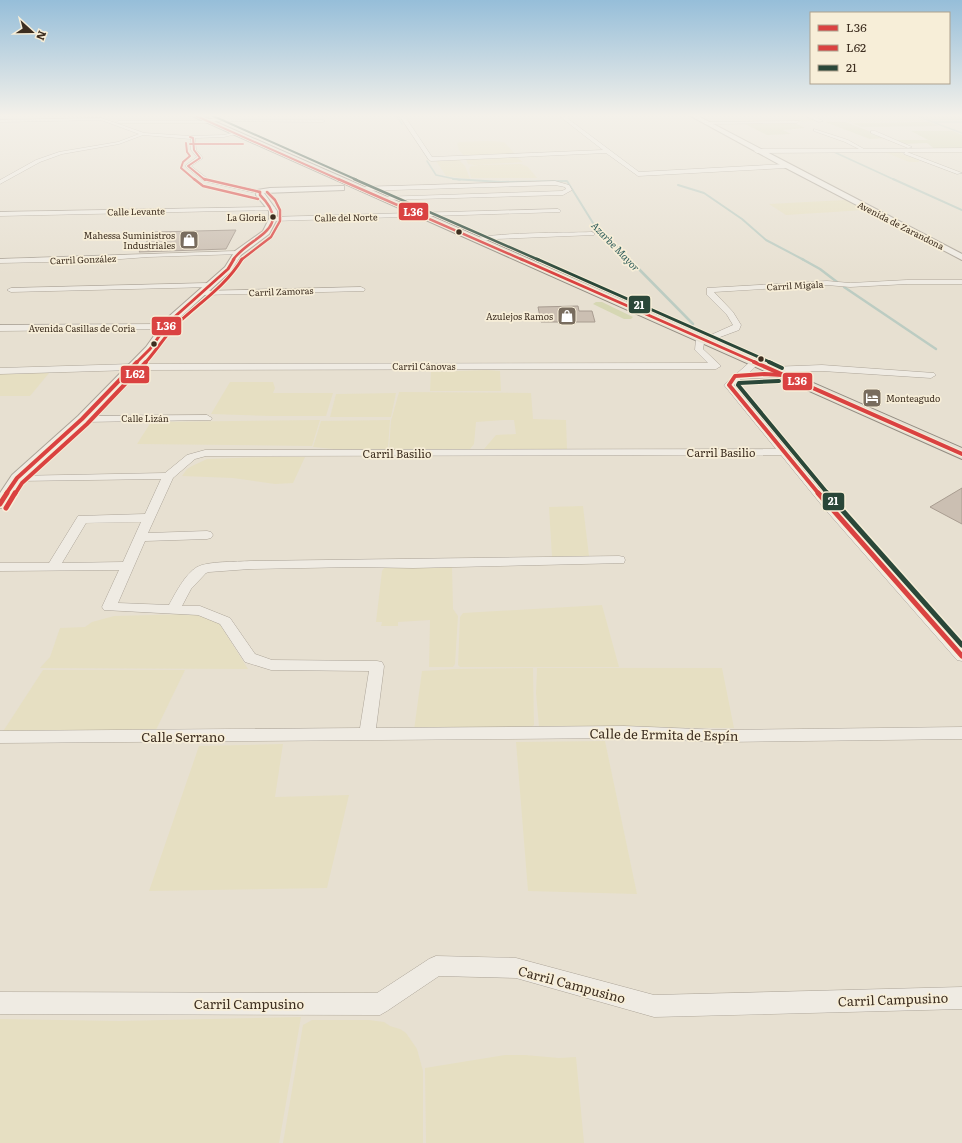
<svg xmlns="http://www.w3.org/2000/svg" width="962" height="1143" viewBox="0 0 962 1143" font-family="Literata,serif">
	<rect width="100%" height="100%" fill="#e7e0d1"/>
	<!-- farmland -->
	<g fill="#e6dfc2">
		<polygon points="780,115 803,115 819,121 794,122"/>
		<polygon points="835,115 910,115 925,121 849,122"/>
		<polygon points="488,141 504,142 516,155 464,156 459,150 457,144 459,142"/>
		<polygon points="882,151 897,151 919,160 919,162 909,162"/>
		<polygon points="516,157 523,162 474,165 468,164 466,159"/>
		<polygon points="458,159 465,166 470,179 446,176 436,161"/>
		<polygon points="521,164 528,167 537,178 471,178 469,169 471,166 478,165"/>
		<polygon points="845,200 864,210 786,215 769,204"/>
		<polygon points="487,370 500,371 501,391 430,391 431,372"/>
		<polygon points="49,373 30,396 0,396 0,374"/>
		<polygon points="230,382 273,382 275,388 273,393 333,393 326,416 271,416 211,414"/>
		<polygon points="399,392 531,393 533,419 566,420 567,449 484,449 496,435 516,434 514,420 504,420 476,422 474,444 470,449 389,450 391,421"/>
		<polygon points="396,393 391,417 330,417 336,394"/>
		<polygon points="320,420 312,446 137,444 151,422"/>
		<polygon points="390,420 388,448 384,450 334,449 313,447 321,421"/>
		<polygon points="266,457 305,457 293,483 275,484 233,478 182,476 187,469 192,466 207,459"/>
		<polygon points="583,506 589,556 552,557 549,507"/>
		<polygon points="452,566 453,609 458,616 455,664 453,667 429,667 430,620 398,622 398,626 381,626 382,622 376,622 382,571 384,568"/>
		<polygon points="602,605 619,667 460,667 458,665 460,617 463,613"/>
		<polygon points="192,614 211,619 219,623 248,669 40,668 50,657 60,628 85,627 92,622 114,616"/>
		<polygon points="533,668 534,725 529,729 414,730 422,671 455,669"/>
		<polygon points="537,668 722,668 734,728 539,727 536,693"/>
		<polygon points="43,670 185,670 154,734 2,733"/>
		<polygon points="605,741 637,894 528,891 516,742"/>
		<polygon points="283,744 275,797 349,795 327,888 149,891 199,746"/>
		<polygon points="301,1017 279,1143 0,1143 0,1019 119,1021"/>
		<polygon points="312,1020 369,1020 384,1022 390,1026 400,1029 406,1033 417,1049 423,1071 423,1143 283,1143 303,1025"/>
		<polygon points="505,1055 525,1055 559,1058 576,1057 584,1143 426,1143 425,1068"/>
	</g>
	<!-- green -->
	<g fill="#d6d7b3">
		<polygon points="917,115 962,115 962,120 930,120"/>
		<polygon points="825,122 846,122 886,138 870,139"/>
		<polygon points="929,122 939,126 862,127 852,123"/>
		<polygon points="743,123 765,123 771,125 767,123 794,123 805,128 783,130 791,134 767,135"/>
		<polygon points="911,131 953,131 962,135 962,149 935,149 927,143 905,144 897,140 928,140 934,143"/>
		<polygon points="596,302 602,302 633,317 631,319 624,319 593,304"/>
	</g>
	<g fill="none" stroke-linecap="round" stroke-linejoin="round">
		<!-- stream-far2 -->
		<g stroke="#bcccc2" stroke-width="1.5">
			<polyline points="396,115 402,124"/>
			<polyline points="914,115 962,133"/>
			<polyline points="934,122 962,122"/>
			<polyline points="834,152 895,180"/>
			<polyline points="427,161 436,175 460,180"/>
		</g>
		<!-- stream-far1 -->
		<g stroke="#bcccc2" stroke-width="2">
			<polyline points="453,179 501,182 567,181 593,223 630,260"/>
			<polyline points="893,179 962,210"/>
			<polyline points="678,185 704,193 742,219 766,240 804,260"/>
		</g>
		<!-- stream -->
		<g stroke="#bcccc2" stroke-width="2.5">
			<polyline points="629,259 693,324"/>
			<polyline points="802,259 820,269 837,282"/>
			<polyline points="844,287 936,349"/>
		</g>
	</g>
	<!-- building -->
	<g fill="#cbbfb2" stroke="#a89c90">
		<polygon points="236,230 226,249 139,252 154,232"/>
		<polygon points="578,306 579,311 592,311 595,322 541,322 538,307"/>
		<polygon points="962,488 962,524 930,507"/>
	</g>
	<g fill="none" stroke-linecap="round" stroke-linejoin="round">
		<defs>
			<g id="minor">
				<polygon points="399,115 404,115 432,157 603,150 558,115 563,115 639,172 786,164 789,166 786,168 638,176 606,153 431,161 429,160"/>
				<polygon points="804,115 811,115 823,121 819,122"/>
				<polygon points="101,118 116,123 118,121 202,121 204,119 323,120 325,121 323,122 210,121 208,123 116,123 144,133 190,136 224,135 236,132 236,134 224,137 195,138 196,150 203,158 191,166 208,179 262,191 263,192 260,194 204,181 186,167 186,165 197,157 191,150 191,139 143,135 119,144 62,154 40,162 0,184 0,180 36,160 59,152 118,142 139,134 101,120 0,122 0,120"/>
				<polygon points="799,121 797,123 706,124 704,123 706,122"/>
				<polygon points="814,129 848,140 864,149 962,148 962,152 907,152 962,173 957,174 904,154 905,152 757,153 754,151 757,149 859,149 845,142 814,131"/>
				<polygon points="871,131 875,131 912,147 908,148 871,133"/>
				<polygon points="555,181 569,185 572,190 563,195 381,200 378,198 379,197 562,191 566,189 565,187 555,185 360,191 357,189 360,187"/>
				<polygon points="274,207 275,208 272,210 0,216 0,212"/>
				<polygon points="558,209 561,211 560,212 273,221 270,219 273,217"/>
				<path d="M592 232 595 234 594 235 495 239 476 242 473 240C483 232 573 233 592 232Z"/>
				<polygon points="238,251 241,253 240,254 148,257 94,261 0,263 0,259"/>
				<polygon points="907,280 962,280 962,284 907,284 850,287 827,285 714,292 733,312 741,325 739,330 704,343 703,349 721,366 716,369 132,370 0,374 0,368 132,364 708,363 695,350 696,339 700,336 704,338 733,325 727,315 707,295 707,288 827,281 850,283"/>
				<polygon points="209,283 213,285 212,287 11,292 7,290 11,288"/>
				<polygon points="361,287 365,289 364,291 201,295 197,293 201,291"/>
				<polygon points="164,324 167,325 168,327 167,329 0,331 0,325"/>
				<path d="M754 360 759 363 749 373 767 372 765 370 767 368 770 367 822 365 934 373 936 375 931 378 822 371 782 372 784 374 782 376 779 377 741 379 734 385 832 504 962 647V661L957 660 824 508 781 455 206 456 195 459 173 478 148 533 207 531 211 532 213 535 211 538 207 539 145 541 118 603 169 605C175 594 185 574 197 567 208 561 236 562 250 561L619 556 624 557 625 560 624 563 413 568 355 567 250 569 209 572 206 573 191 589 182 606H200L230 618 255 654 272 660 377 661 382 662 384 666 376 728 624 726 722 730 962 727V739L722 742 624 738 0 743V731L360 728 369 671 271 670 245 662 220 624 198 615 104 610 102 607 119 570 0 571V563H49L78 516 145 514 161 479 17 481 11 478 13 476 165 473 187 455 205 450 776 449 724 385 751 361ZM141 522 123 562 62 563 86 523Z"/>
				<polygon points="207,415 212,418 211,420 82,422 77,419 82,416"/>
				<polygon points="436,956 516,958 654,995 962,987 962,1009 654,1017 516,978 439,976 387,1011 380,1015 0,1014 0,992 377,993 429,959"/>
			</g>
			<g id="tertiary">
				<polygon points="689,115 696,115 962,254 962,260 784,167"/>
				<polygon points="341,186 344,186 344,190 264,193 277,211 277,219 269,234 241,255 231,271 174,323 154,351 86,422 22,481 5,507 0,508 0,493 12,475 78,416 146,347 166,319 225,267 235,251 263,231 269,219 269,211 256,195 257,190 270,188"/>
			</g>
			<polygon id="primary" points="190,115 200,115 962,448 962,459"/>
		</defs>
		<!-- minor casing -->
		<use href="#minor" stroke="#ada599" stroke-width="1"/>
		<!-- tertiary casing -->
		<use href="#tertiary" stroke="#ada599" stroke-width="2"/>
		<!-- primary casing -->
		<use href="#primary" stroke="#928b80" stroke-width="2"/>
		<!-- minor -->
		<use href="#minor" fill="#efebe3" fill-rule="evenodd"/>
		<!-- tertiary -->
		<use href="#tertiary" fill="#efebe3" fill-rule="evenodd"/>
		<!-- primary -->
		<use href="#primary" fill="#e6e1d4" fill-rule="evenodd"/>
		<defs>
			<g id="bus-1-far4">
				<polyline points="194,115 340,180"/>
				<polyline points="190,137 193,138 194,150 200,158 188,166 205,180"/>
			</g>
			<g id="bus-1-far3">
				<polyline points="204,179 260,192"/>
				<polyline points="338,179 523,260"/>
				<path d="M233 260C249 236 295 230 260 195V192"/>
			</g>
			<g id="bus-1-far2">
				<polyline points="521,259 757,363"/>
				<polyline points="136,363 150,349 170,321 228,269 234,259"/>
			</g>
			<g id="bus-1-far1">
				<polyline points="754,362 962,454"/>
				<polyline points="782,375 764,374 735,376 729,385 819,494"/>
				<polyline points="6,494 17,478 82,419 137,362"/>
			</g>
			<g id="bus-1">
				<polyline points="818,493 962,656"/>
				<polyline points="0,504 7,493"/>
			</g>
			<g id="bus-2-far4">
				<polyline points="186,143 187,152 190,156 183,162 181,168 195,180"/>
				<polyline points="190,144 243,144"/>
			</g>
			<g id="bus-2-far3">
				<polyline points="194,179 203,186 258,199"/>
				<polyline points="241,260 271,237 280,221 280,210 275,200 267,192"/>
			</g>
			<path id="bus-2-far2" d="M145 363C156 351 165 336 176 325 199 303 226 286 242 259"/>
			<polyline id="bus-2-far1" points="15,494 22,483 87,424 146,362"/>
			<polyline id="bus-2" points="6,508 15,493"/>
			<polyline id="bus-3-far4" points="211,115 357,180"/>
			<polyline id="bus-3-far3" points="354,179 539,260"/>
			<polyline id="bus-3-far2" points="537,259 772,363"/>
			<g id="bus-3-far1">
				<polyline points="769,362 782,368"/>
				<polyline points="779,381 739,383 738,385 828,494"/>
			</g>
			<polyline id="bus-3" points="827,493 962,645"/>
		</defs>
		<!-- bus-1-far4 casing -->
		<use href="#bus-1-far4" stroke="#f7eed8" stroke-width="3"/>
		<!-- bus-1-far3 casing -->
		<use href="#bus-1-far3" stroke="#f7eed8" stroke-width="4"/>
		<!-- bus-1-far2 casing -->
		<use href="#bus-1-far2" stroke="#f7eed8" stroke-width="5"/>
		<!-- bus-1-far1 casing -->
		<use href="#bus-1-far1" stroke="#f7eed8" stroke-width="6"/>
		<!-- bus-1 casing -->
		<use href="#bus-1" stroke="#f7eed8" stroke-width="8"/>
		<!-- bus-2-far4 casing -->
		<use href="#bus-2-far4" stroke="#f7eed8" stroke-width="3"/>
		<!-- bus-2-far3 casing -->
		<use href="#bus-2-far3" stroke="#f7eed8" stroke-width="4"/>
		<!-- bus-2-far2 casing -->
		<use href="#bus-2-far2" stroke="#f7eed8" stroke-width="5"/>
		<!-- bus-2-far1 casing -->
		<use href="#bus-2-far1" stroke="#f7eed8" stroke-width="6"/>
		<!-- bus-2 casing -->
		<use href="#bus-2" stroke="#f7eed8" stroke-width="8"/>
		<!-- bus-3-far4 casing -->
		<use href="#bus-3-far4" stroke="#f7eed8" stroke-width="3"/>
		<!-- bus-3-far3 casing -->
		<use href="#bus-3-far3" stroke="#f7eed8" stroke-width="4"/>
		<!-- bus-3-far2 casing -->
		<use href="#bus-3-far2" stroke="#f7eed8" stroke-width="5"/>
		<!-- bus-3-far1 casing -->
		<use href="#bus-3-far1" stroke="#f7eed8" stroke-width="6"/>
		<!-- bus-3 casing -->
		<use href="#bus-3" stroke="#f7eed8" stroke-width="8"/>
		<!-- bus-1-far4 -->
		<use href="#bus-1-far4" stroke="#da4241" stroke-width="2"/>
		<!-- bus-1-far3 -->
		<use href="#bus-1-far3" stroke="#da4241" stroke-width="2.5"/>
		<!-- bus-1-far2 -->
		<use href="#bus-1-far2" stroke="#da4241" stroke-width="3"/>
		<!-- bus-1-far1 -->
		<use href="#bus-1-far1" stroke="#da4241" stroke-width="4"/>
		<!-- bus-1 -->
		<use href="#bus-1" stroke="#da4241" stroke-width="5"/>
		<!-- bus-2-far4 -->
		<use href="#bus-2-far4" stroke="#da4240" stroke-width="2"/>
		<!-- bus-2-far3 -->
		<use href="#bus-2-far3" stroke="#da4240" stroke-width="2.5"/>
		<!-- bus-2-far2 -->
		<use href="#bus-2-far2" stroke="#da4240" stroke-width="3"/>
		<!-- bus-2-far1 -->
		<use href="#bus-2-far1" stroke="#da4240" stroke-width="4"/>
		<!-- bus-2 -->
		<use href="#bus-2" stroke="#da4240" stroke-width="5"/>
		<!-- bus-3-far4 -->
		<use href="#bus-3-far4" stroke="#2a4739" stroke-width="2"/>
		<!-- bus-3-far3 -->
		<use href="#bus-3-far3" stroke="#2a4739" stroke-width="2.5"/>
		<!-- bus-3-far2 -->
		<use href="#bus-3-far2" stroke="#2a4739" stroke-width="3"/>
		<!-- bus-3-far1 -->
		<use href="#bus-3-far1" stroke="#2a4739" stroke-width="4"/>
		<!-- bus-3 -->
		<use href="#bus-3" stroke="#2a4739" stroke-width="5"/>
	</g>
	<!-- sky -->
	<linearGradient id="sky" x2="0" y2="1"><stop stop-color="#96bed9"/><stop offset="0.42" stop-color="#f4f1ea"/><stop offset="1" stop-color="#f4f1ea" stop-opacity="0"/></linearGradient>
	<rect width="962" height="275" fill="url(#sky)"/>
	<!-- icons -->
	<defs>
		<symbol id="shop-square" viewBox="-11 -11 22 22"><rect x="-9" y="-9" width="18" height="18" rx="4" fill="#786c5e" stroke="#f7eed8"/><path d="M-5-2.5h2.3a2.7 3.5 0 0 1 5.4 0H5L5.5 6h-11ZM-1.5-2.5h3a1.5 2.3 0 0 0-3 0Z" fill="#fff"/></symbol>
		<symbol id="hotel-square" viewBox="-11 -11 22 22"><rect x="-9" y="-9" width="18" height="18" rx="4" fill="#786c5e" stroke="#f7eed8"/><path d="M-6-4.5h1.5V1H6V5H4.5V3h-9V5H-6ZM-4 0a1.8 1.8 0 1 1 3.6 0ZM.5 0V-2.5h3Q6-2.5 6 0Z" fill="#fff"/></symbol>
	</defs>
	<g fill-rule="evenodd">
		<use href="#shop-square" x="178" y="229" width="22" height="22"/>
		<use href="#shop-square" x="556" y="305" width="22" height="22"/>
		<use href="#hotel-square" x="861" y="387" width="22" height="22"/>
	</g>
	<!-- markers -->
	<g fill="#3d2e20" stroke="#f7eed8" stroke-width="1.5">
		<circle cx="273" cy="217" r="3.5"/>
		<circle cx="459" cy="232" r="3.5"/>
		<circle cx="154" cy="344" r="3.5"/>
		<circle cx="761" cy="359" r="3.5"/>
	</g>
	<g text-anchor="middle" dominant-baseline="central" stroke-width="3.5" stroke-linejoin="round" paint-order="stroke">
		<!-- far-street labels -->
		<g font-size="9" fill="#3d2e20" stroke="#f7eed8">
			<text transform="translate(136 211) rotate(-1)">Calle Levante</text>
			<text transform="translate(346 217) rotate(-1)">Calle del Norte</text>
			<text transform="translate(901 225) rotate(27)">Avenida de Zarandona</text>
			<text transform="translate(83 259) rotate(-2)">Carril González</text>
			<text transform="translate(795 285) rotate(-3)">Carril Migala</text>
			<text transform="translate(281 291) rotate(-2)">Carril Zamoras</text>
			<text x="82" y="328">Avenida Casillas de Coria</text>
			<text x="424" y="366">Carril Cánovas</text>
			<text x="145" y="418">Calle Lizán</text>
		</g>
		<!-- far-bus labels -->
		<g font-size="9" fill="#3d2e20" stroke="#f7eed8" text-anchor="end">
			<text x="266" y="217">La Gloria</text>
		</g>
		<!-- far-poi labels -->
		<g font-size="9" fill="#3d2e20" stroke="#f7eed8" text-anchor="end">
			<text x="175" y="235">Mahessa Suministros<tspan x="175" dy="10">Industriales</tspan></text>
			<text x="553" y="316">Azulejos Ramos</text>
			<text x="886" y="398" text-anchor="start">Monteagudo</text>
		</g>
		<!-- far-water labels -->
		<g font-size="10" font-style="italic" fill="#2f5d5a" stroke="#f7eed8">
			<text transform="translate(616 246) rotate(46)">Azarbe Mayor</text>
		</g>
		<!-- street labels -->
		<g font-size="11" fill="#3d2e20" stroke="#f7eed8">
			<text x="721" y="452">Carril Basilio</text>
			<text x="397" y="453">Carril Basilio</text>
		</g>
		<!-- near-street labels -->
		<g font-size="13" fill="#3d2e20" stroke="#f7eed8">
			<text transform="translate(664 734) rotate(1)">Calle de Ermita de Espín</text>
			<text x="183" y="736">Calle Serrano</text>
			<text transform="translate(572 984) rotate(15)">Carril Campusino</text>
			<text transform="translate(893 999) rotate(-2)">Carril Campusino</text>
			<text x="249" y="1003">Carril Campusino</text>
		</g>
	</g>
	<g stroke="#f7eed8" stroke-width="1.5">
		<rect x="398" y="202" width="31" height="19" rx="4" fill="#da4241"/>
		<rect x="628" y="295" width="23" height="19" rx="4" fill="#2a4739"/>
		<rect x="151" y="316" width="31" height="20" rx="4" fill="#da4241"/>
		<rect x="120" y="365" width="30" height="19" rx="4" fill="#da4240"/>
		<rect x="782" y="372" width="31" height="19" rx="4" fill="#da4241"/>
		<rect x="822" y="492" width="23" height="19" rx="4" fill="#2a4739"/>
	</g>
	<g font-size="11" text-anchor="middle" font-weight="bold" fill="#fff">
		<text x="413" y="216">L36</text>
		<text x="639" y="309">21</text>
		<text x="166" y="330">L36</text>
		<text x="135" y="378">L62</text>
		<text x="797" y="385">L36</text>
		<text x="833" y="505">21</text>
	</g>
	<!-- legend -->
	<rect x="810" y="12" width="140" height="72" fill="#f7eed8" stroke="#ada18e"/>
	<rect x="818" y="25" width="20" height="6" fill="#da4241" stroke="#ada18e"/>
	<text x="846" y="32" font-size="12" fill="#3d2e20">L36</text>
	<rect x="818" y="45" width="20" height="6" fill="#da4240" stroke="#ada18e"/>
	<text x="846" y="52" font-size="12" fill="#3d2e20">L62</text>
	<rect x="818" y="65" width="20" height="6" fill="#2a4739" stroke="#ada18e"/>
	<text x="846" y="72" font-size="12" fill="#3d2e20">21</text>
	<!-- north arrow -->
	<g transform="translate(32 32) rotate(111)" stroke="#f7eed8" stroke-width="3" paint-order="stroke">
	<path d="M0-3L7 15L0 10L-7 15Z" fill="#3d2e20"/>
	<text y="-6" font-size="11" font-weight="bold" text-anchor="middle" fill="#3d2e20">N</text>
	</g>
</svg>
